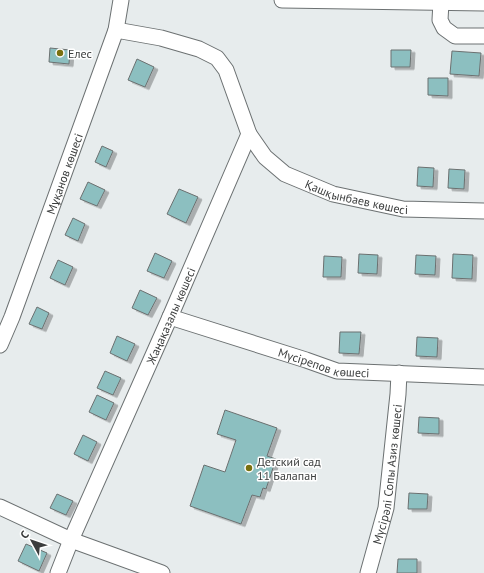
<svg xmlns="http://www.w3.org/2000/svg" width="484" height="573" viewBox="0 0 484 573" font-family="'PT Sans',sans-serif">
	<defs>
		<filter id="shadow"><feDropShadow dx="4" dy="2.5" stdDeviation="0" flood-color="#0004"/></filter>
	</defs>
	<rect width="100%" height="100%" fill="#e7eced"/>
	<!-- building -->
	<g fill="#8cbfc0" stroke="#6b7070" filter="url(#shadow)">
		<polygon points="50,48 70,50 69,64 49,62"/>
		<polygon points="391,50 411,50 410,67 391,67"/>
		<polygon points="452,51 481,53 479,76 450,74"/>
		<polygon points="137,59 154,67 145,87 128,80"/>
		<polygon points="428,78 448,78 448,96 428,95"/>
		<polygon points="102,146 113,151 106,167 95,162"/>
		<polygon points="418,167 434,168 433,187 417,186"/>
		<polygon points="449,169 465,170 464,189 448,188"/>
		<polygon points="88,182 105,190 97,206 80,199"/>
		<polygon points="179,189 198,197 186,223 167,214"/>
		<polygon points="73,218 85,224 78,241 65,235"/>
		<polygon points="155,253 172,261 164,278 147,271"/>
		<polygon points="359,254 378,255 377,274 358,273"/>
		<polygon points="453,254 473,255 472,279 452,278"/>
		<polygon points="416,255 436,256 435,275 415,274"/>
		<polygon points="324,256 342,257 341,277 323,277"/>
		<polygon points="58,260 73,267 65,285 50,278"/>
		<polygon points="140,290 157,298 148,315 132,308"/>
		<polygon points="37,307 49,313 42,329 29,324"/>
		<polygon points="340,332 361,332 359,354 339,353"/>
		<polygon points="117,336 135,344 127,361 110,353"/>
		<polygon points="417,337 438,338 437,357 416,356"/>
		<polygon points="105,371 121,378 113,395 97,388"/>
		<polygon points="97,395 114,403 106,420 89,412"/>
		<polygon points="225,410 277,428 267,456 276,459 266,489 263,488 260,497 252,495 241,524 190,506 204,465 225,472 236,440 217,434"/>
		<polygon points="419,417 439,418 439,434 418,433"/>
		<polygon points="83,435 97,442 88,461 74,454"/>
		<polygon points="409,493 428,494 427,509 408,509"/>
		<polygon points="57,494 73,501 66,515 50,508"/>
		<polygon points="26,544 47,553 39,571 18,561"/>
		<polygon points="398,559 417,559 417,573 397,573"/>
	</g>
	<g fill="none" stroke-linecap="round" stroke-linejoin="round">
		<defs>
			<g id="minor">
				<polyline points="282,0 484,3"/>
				<polyline points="441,2 440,20 444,28 455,36 484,36"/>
				<path id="s1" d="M249 134 265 157 285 174 333 194 403 209 484 211"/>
				<path id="s2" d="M170 317 306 360 337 371 484 377"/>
				<path id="s3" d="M0 345 12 317 116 30 121 0"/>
				<polyline points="0,507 71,540 162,573"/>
				<path id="s4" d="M58 573 71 540 170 317 249 134 226 70 217 58 199 49 161 38 116 30"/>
				<path id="s5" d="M368 573 386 508 398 394 399 373"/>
			</g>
		</defs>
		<!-- minor casing -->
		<use href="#minor" stroke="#6c7172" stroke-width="17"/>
		<!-- minor -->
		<use href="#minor" stroke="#fff" stroke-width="15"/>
	</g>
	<!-- markers -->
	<g fill="#797010" stroke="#fff" stroke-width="1.5">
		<circle cx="60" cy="53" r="4"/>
		<circle cx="249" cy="468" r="4"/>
	</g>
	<g text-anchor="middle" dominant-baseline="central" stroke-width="3" stroke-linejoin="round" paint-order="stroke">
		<!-- poi labels -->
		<g font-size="12" fill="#3b3d3d" stroke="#fff" text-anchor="start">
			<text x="68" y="53">Елес</text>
			<text x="257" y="461">Детский сад<tspan x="257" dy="14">11 Балапан</tspan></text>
		</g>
		<!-- street labels -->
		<g font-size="12" fill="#3b3d3d" stroke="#fff">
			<text stroke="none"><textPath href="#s3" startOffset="183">Мұқанов көшесі</textPath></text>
			<text stroke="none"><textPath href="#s1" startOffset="130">Қашқынбаев көшесі</textPath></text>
			<text stroke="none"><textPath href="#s4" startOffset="281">Жаңақазалы көшесі</textPath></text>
			<text stroke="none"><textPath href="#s2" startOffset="161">Мүсірепов көшесі</textPath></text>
			<text stroke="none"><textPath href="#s5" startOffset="101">Мүсірәлі Сопы Азиз көшесі</textPath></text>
		</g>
	</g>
	<!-- north arrow -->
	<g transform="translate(32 541) rotate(310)" stroke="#ffffff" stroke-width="3" paint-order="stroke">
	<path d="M0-3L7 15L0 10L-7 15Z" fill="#3b3d3d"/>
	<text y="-6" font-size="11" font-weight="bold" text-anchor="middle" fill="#3b3d3d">С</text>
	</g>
</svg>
